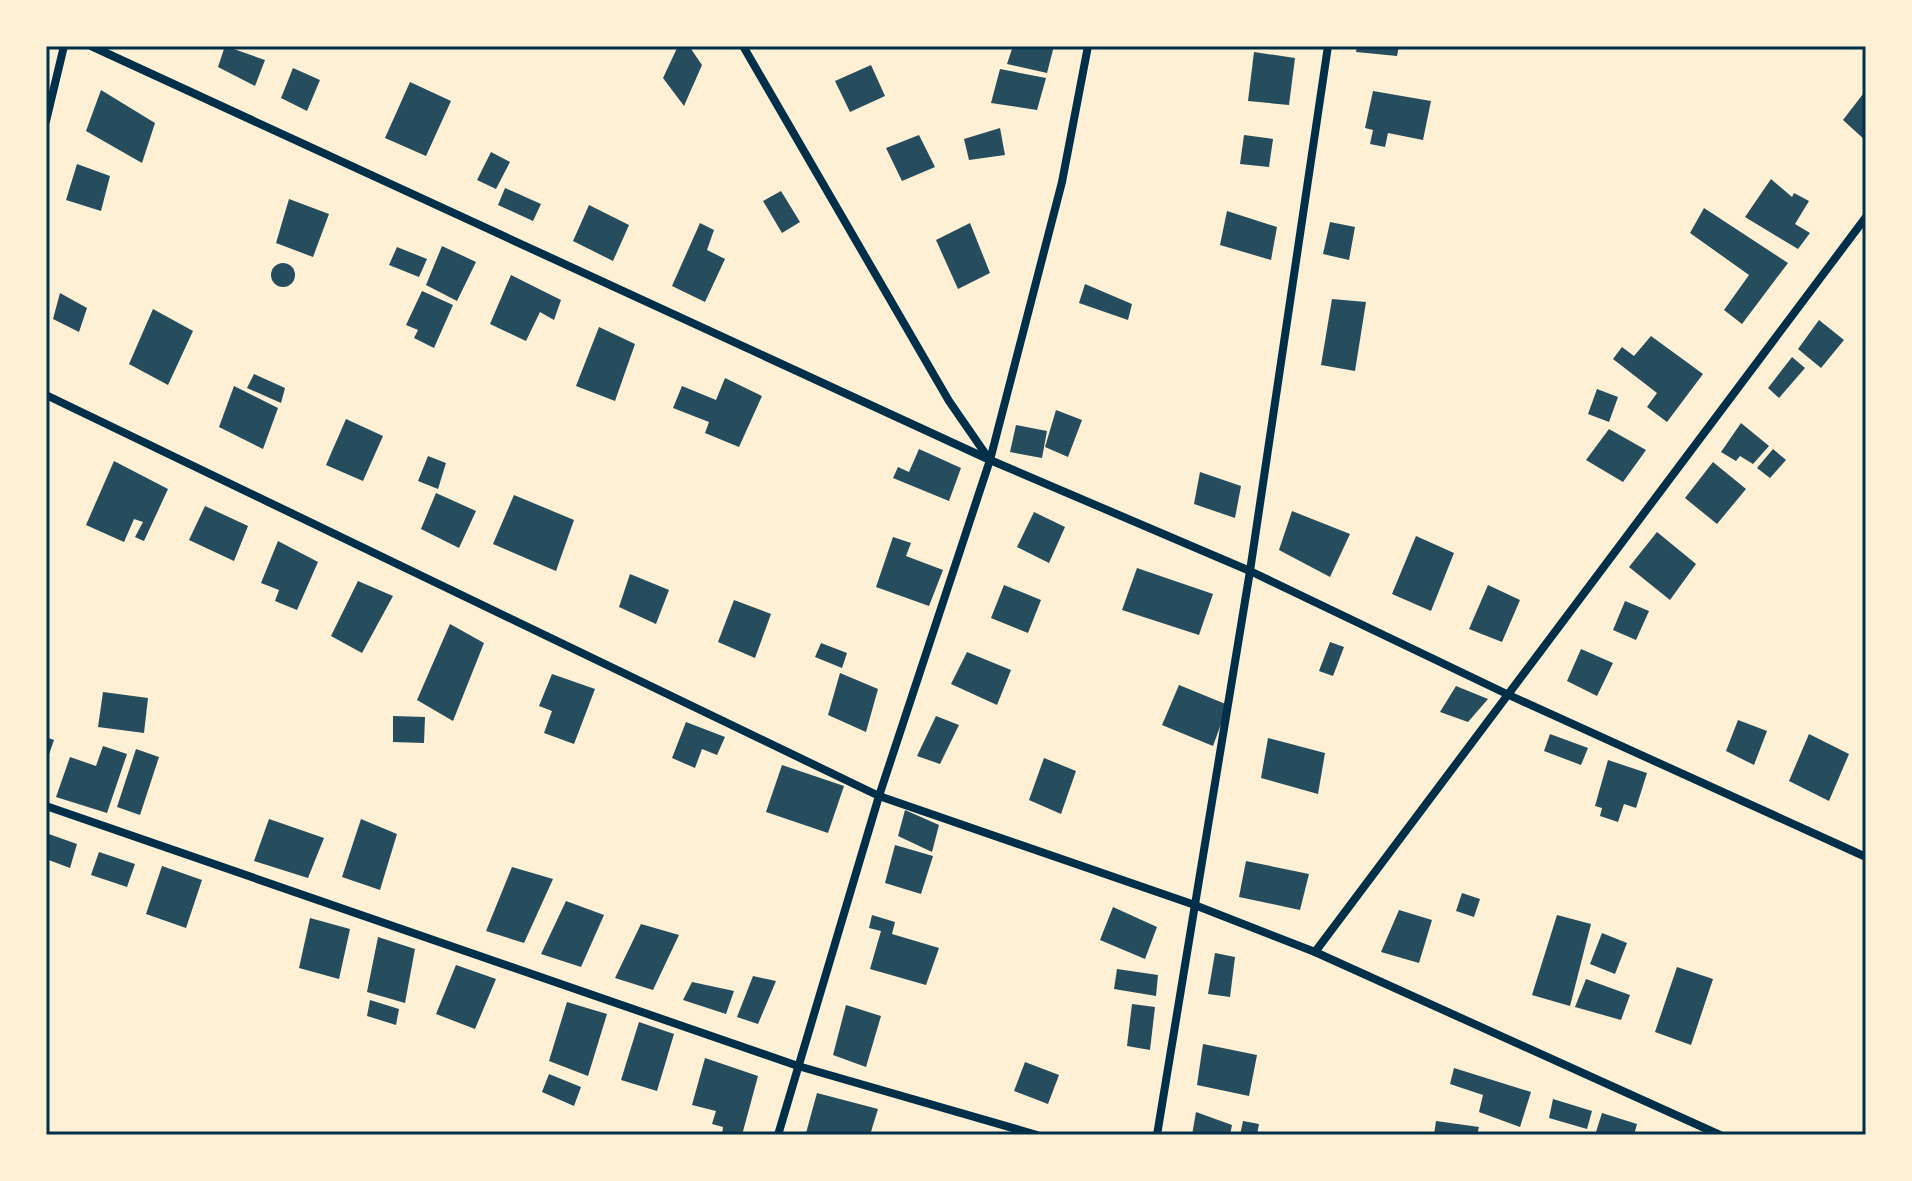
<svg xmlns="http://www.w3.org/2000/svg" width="1912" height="1181" viewBox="0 0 1912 1181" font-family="Signika,sans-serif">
	<rect width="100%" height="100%" fill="#fdf0d5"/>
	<!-- building -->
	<g fill="#264d5e">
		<polygon points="225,46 265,60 255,86 218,67"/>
		<polygon points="678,46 689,46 702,65 684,106 663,78"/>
		<polygon points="1013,46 1054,46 1047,73 1007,64"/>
		<polygon points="1357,46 1399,46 1397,56 1356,52"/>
		<polygon points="1254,52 1295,58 1289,105 1248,101"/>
		<polygon points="871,65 885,96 850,112 835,81"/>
		<polygon points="293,68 320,80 307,111 281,98"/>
		<polygon points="1000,69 1046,78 1037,110 991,103"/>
		<polygon points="410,82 451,101 426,156 385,138"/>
		<polygon points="101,90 155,123 142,163 86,131"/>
		<polygon points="1373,91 1431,101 1423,140 1388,133 1385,147 1370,144 1373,130 1365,128"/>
		<polygon points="1863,94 1866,97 1866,141 1843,120"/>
		<polygon points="1000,128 1005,155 969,160 964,139"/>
		<polygon points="919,135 935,167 902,181 886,148"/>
		<polygon points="1244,135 1273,139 1269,167 1240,164"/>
		<polygon points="491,152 510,162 496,189 477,180"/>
		<polygon points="77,164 110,176 101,211 66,200"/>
		<polygon points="1771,179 1792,197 1794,193 1809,201 1795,224 1810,233 1798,249 1745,217"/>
		<polygon points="505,188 541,204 533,221 498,205"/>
		<polygon points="781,191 800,222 782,233 763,201"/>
		<polygon points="289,199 329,214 313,257 276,243"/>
		<polygon points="589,205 629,225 613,261 573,241"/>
		<polygon points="1704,208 1788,263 1742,324 1724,310 1749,275 1690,233"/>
		<polygon points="1227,211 1277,227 1271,260 1220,245"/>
		<polygon points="1330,222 1355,227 1349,260 1323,254"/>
		<polygon points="700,223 714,230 707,250 725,259 705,302 672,286"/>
		<polygon points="970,223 990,273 958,289 936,240"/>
		<polygon points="442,246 476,262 457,301 426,285"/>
		<polygon points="397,247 427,259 419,277 389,265"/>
		<circle cx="283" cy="275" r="12"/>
		<polygon points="511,275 561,300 554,320 540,312 526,341 490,324"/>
		<polygon points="1085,284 1132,304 1128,320 1079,303"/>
		<polygon points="422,291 453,305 434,348 414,338 418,330 406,325"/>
		<polygon points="60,293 87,308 79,332 53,319"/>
		<polygon points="1332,299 1366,302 1355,371 1321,365"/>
		<polygon points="153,309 193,331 168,385 129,364"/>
		<polygon points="1819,320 1844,340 1821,368 1798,349"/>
		<polygon points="599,327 635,344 615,401 576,386"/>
		<polygon points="1651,336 1703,374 1667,422 1647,407 1657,393 1613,359 1622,347 1634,356"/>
		<polygon points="1792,357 1805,368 1779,398 1768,388"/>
		<polygon points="254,374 285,388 281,403 247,388"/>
		<polygon points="725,378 762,396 739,447 705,433 709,422 673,408 682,386 716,400"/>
		<polygon points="234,386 278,408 263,449 219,427"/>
		<polygon points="1597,389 1618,397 1609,422 1588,414"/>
		<polygon points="1056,410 1082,420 1068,457 1045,447"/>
		<polygon points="346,419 383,436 363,481 326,465"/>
		<polygon points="1741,423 1769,446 1753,464 1740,456 1736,461 1721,452"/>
		<polygon points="1016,425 1047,431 1042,458 1010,452"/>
		<polygon points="1609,429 1646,450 1623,482 1586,460"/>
		<polygon points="919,449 961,468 949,501 893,478 898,467 909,472"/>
		<polygon points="1773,449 1786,460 1770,478 1757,468"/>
		<polygon points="428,456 446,463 438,489 418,481"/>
		<polygon points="114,461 168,489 144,541 135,537 143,522 134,519 124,542 86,525"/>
		<polygon points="1713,462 1746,489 1717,524 1685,498"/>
		<polygon points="1200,472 1241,486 1235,518 1194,504"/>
		<polygon points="436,493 476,511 459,548 421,529"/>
		<polygon points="514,495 574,520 556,571 493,544"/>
		<polygon points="205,506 248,526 234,561 189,540"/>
		<polygon points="1292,511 1350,534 1330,577 1279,550"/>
		<polygon points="1034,512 1065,527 1049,563 1017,547"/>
		<polygon points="1657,532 1696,564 1670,600 1629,567"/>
		<polygon points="1416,536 1454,553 1431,611 1392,594"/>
		<polygon points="893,537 911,543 906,556 943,570 929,606 876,587"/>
		<polygon points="278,541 318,562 297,610 275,601 279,590 261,583"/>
		<polygon points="1137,568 1213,594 1199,635 1122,610"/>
		<polygon points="630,574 669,590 656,624 619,607"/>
		<polygon points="358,581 393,596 362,653 331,636"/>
		<polygon points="1004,585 1041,600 1028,633 991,618"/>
		<polygon points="1488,585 1520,600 1502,642 1469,629"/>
		<polygon points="734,600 771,614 755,658 718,642"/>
		<polygon points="1625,601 1649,611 1636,640 1613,630"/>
		<polygon points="450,624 484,643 453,721 417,700"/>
		<polygon points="1330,642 1344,647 1333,676 1319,671"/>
		<polygon points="821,643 847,653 842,668 815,657"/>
		<polygon points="1581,649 1613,663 1597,696 1567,681"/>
		<polygon points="967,652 1011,670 997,705 951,684"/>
		<polygon points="840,673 878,689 866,732 828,715"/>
		<polygon points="552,674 595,689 574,744 544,733 552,711 539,706"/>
		<polygon points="1179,685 1228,705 1213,746 1162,725"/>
		<polygon points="1456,686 1488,699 1468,722 1440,712"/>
		<polygon points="103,692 148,698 144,733 98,727"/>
		<polygon points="393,716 425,717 424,743 393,742"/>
		<polygon points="936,716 959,725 940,764 917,756"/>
		<polygon points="1738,720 1767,731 1754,765 1726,751"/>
		<polygon points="686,722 725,737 717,755 702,749 695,768 672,758"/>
		<polygon points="1550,734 1588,748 1581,765 1544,751"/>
		<polygon points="1809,734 1849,754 1829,801 1789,781"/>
		<polygon points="46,737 54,740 47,760 46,760"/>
		<polygon points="1268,738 1325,753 1318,794 1261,778"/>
		<polygon points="103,746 127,754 107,813 56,797 70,757 96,766"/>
		<polygon points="136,749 159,757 140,815 117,807"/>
		<polygon points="1044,758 1076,771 1061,814 1029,800"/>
		<polygon points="1608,760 1647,773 1636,808 1624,804 1618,822 1600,816 1602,808 1595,806"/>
		<polygon points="782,765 844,786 828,833 766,812"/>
		<polygon points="905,810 939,825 932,852 898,836"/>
		<polygon points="269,819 324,838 308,878 254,861"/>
		<polygon points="361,819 397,834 380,890 342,877"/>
		<polygon points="46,833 77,844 70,868 46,859"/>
		<polygon points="895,845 933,856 921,894 885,883"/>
		<polygon points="99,852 135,864 127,887 91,875"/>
		<polygon points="1246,861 1309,874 1300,910 1239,897"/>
		<polygon points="162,866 202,880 186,928 146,914"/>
		<polygon points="512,867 553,879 524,943 486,931"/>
		<polygon points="1462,893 1480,899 1474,917 1456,911"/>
		<polygon points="566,901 604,915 581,967 541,954"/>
		<polygon points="1113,907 1157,927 1145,959 1100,940"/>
		<polygon points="1399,910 1432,920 1419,963 1381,952"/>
		<polygon points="872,915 895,922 892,934 939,948 926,985 870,969 881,931 869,928"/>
		<polygon points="1557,915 1591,924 1570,1006 1532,995"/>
		<polygon points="310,918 350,929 339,979 299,968"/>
		<polygon points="641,924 679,935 653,990 615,978"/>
		<polygon points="1602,933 1627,943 1615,974 1590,964"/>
		<polygon points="378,937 415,949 405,1003 367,992"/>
		<polygon points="1215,953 1235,957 1230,997 1208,994"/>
		<polygon points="456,965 496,979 475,1029 436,1014"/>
		<polygon points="1677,967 1713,979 1691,1045 1655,1032"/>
		<polygon points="1117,969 1158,975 1156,996 1114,989"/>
		<polygon points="753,976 776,981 758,1024 737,1017"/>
		<polygon points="1586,979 1630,995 1621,1020 1575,1007"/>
		<polygon points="692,982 734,991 726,1014 683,1000"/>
		<polygon points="370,1000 399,1009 396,1025 367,1016"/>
		<polygon points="567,1002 607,1014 588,1076 549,1061"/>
		<polygon points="1132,1004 1155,1007 1150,1050 1127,1046"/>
		<polygon points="846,1005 881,1016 866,1067 833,1055"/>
		<polygon points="639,1022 674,1034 657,1091 621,1080"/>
		<polygon points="1203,1044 1257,1055 1249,1096 1197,1085"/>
		<polygon points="705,1058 758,1076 742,1135 722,1135 723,1127 712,1124 716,1111 692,1105"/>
		<polygon points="1025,1062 1059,1075 1048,1104 1014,1091"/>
		<polygon points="1454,1068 1531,1092 1520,1127 1479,1112 1483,1095 1450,1084"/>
		<polygon points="549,1074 581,1087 574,1106 542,1092"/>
		<polygon points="817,1093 878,1109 870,1135 806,1133"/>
		<polygon points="1553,1099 1592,1111 1587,1129 1549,1118"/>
		<polygon points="1196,1112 1232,1125 1230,1135 1192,1135"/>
		<polygon points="1602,1113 1637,1124 1634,1135 1595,1135"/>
		<polygon points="1243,1121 1259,1124 1257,1135 1240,1135"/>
		<polygon points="1436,1121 1479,1127 1477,1135 1434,1135"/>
	</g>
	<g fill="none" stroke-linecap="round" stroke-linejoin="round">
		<!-- minor -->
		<g stroke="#003049" stroke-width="8">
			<polyline points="91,46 990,460 1250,571 1511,696 1866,857"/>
			<polyline points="743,46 949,401 989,459"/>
			<polyline points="46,121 64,46"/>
			<polyline points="46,395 879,796 1192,904 1315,952 1720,1135"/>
			<polyline points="46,806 798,1066 1037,1135"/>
			<polyline points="1315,952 1866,217"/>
			<polyline points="778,1135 879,796 990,460 1062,182 1088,46"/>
			<polyline points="1157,1135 1250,571 1328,46"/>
		</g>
	</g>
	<!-- border -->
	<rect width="1912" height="1181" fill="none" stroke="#fdf0d5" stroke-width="96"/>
	<rect x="48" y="48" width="1816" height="1085" fill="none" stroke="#003049" stroke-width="3"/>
</svg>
